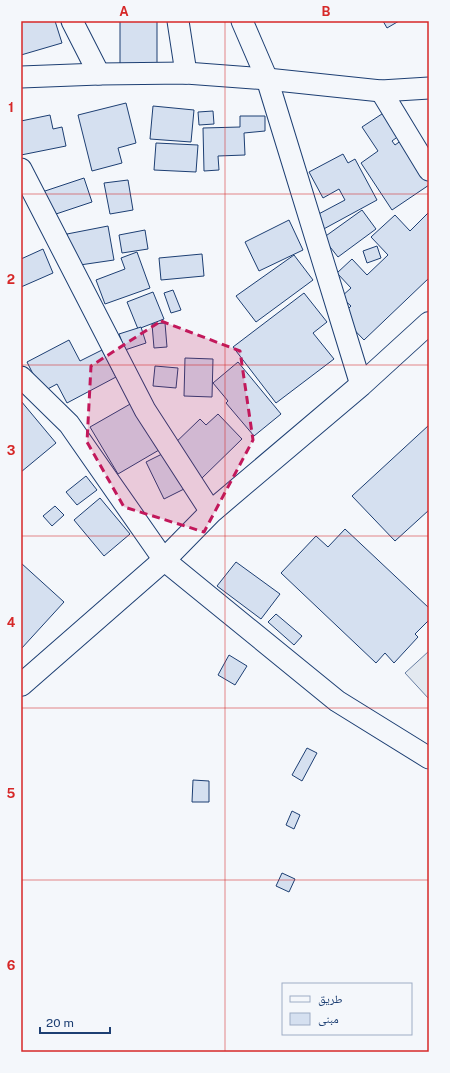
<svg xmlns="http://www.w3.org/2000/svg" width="450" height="1073" viewBox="0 0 450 1073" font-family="'Public Sans','Noto Naskh Arabic',sans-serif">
	<rect width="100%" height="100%" fill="#f4f7fb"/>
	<!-- green -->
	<polygon fill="#e3e9f0" stroke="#687fa3" points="429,651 429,699 405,673"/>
	<!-- building -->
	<g fill="#d5e0f0" stroke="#1d3f73">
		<polygon points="21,21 55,21 62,43 21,55"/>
		<rect x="120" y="21" width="37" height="46"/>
		<polygon points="383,21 399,21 387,28"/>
		<polygon points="126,103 136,143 118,148 122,163 92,171 78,115"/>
		<polygon points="153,106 194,110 191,142 150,139"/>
		<polygon points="388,110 404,132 392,141 395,145 402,140 429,179 429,185 392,210 361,163 378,151 362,127"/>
		<polygon points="213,111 214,124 199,125 198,112"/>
		<polygon points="50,115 53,129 62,127 66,146 21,155 21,121"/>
		<polygon points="240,116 265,116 265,131 244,133 245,155 218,156 219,170 204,171 203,128 240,127"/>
		<polygon points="156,143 198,145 196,172 154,170"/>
		<polygon points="343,154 348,163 355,159 377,200 320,231 313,217 345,200 339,189 323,198 309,172"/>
		<polygon points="84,178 92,202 50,216 42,192"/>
		<polygon points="128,180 133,210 110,214 104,183"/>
		<polygon points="362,210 376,229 338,257 323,238"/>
		<polygon points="429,212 429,278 364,340 341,316 351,306 341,297 351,288 337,273 352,259 367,275 388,255 371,237 395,215 410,231"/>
		<polygon points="289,220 303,250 259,271 245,242"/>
		<polygon points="108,226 114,260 73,266 67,234"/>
		<polygon points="145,230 148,249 122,253 119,235"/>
		<polygon points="377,246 381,258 367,263 363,251"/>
		<polygon points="43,249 53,273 21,287 21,259"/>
		<polygon points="137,252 150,288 105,304 96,280 125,269 121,258"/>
		<polygon points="202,254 204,276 161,280 159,258"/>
		<polygon points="294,255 313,280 256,322 236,296"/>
		<polygon points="173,290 181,310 171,313 164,293"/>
		<polygon points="153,292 164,319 138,329 127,302"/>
		<polygon points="304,293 327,322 313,333 334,359 276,403 233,347"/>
		<polygon points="165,323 167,347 154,348 152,324"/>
		<polygon points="141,327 146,343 125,350 119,334"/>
		<polygon points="69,340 80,361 102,350 116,377 67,403 57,384 42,392 27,362"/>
		<polygon points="185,358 213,359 212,397 184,396"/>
		<polygon points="238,362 281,414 254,436 226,403 228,401 213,383"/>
		<polygon points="155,366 178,368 176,388 153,386"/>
		<polygon points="21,401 56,443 21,472"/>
		<polygon points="132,403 159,450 118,474 90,427"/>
		<polygon points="218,414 242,439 201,479 170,448 200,419 206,425"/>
		<polygon points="429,425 429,510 395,541 352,496"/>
		<polygon points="168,451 186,488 164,499 146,462"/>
		<polygon points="86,476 97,490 77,505 66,492"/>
		<polygon points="100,498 130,534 104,556 74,520"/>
		<polygon points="55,506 64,515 52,526 43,516"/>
		<polygon points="345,529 429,608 429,620 415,634 418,637 394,663 385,653 376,663 281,573 316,536 328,547"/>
		<polygon points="236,562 280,594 261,619 217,586"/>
		<polygon points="21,563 64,602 21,649"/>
		<polygon points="276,614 302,636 294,645 268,622"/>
		<polygon points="229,655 247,666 235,685 218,675"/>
		<polygon points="307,748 317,753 302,781 292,775"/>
		<polygon points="193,780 209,781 209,802 192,802"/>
		<polygon points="292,811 300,815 294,829 286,825"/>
		<polygon points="282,873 295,879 289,892 276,886"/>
	</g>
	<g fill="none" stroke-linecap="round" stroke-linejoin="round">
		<defs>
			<g id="street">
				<polyline points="72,21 99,74"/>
				<polyline points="178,21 186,73"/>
				<polyline points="242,21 267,79 361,385"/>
				<polyline points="21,77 99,74 186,73 267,79 381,91 429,88"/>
				<polyline points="381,91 429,170"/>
				<polyline points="21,169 145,410 211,512"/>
				<polyline points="21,377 69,424 164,560 337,701 429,758"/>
			</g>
			<polyline id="primary" points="21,685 164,560 211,512 361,385 429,323"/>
		</defs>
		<!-- street casing -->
		<use href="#street" stroke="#1d3f73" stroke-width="23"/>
		<!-- primary casing -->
		<use href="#primary" stroke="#1d3f73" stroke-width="24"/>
		<!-- street -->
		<use href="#street" stroke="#f4f7fb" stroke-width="21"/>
		<!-- primary -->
		<use href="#primary" stroke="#f4f7fb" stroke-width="22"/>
	</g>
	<!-- marked area -->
	<path fill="#c2185b" fill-opacity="0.2" stroke="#c2185b" stroke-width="3" stroke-dasharray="8 5" stroke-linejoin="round" d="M161 321 240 351 253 440 204 532 124 507 87 442 91 366Z"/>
	<!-- grid -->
	<path fill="none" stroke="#d62828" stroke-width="1" stroke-opacity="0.55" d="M225 21V1052M21 194H429M21 365H429M21 536H429M21 708H429M21 880H429"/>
	<!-- border -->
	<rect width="450" height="1073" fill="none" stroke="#f4f7fb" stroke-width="44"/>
	<!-- legend -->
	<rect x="282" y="983" width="130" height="52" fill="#f4f7fb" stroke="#9eadc5"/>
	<rect x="290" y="996" width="20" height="6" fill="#f4f7fb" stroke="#9eadc5"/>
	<text x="318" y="1003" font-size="12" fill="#1d3f73">طريق</text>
	<rect x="290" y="1013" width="20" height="12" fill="#d5e0f0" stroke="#9eadc5"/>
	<text x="318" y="1023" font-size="12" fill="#1d3f73">مبنى</text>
	<!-- scale -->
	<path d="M40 1027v6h70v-6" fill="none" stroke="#1d3f73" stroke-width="2"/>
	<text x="46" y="1027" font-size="12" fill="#1d3f73" stroke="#f4f7fb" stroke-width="3" paint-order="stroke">20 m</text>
	<rect x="22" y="22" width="406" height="1029" fill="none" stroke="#d62828" stroke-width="1.5"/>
	<g font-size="13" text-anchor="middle" font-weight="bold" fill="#d62828">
		<text x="124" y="16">A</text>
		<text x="326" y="16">B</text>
		<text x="11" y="112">1</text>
		<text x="11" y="284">2</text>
		<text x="11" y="455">3</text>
		<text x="11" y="627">4</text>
		<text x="11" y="798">5</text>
		<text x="11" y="970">6</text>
	</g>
</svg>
